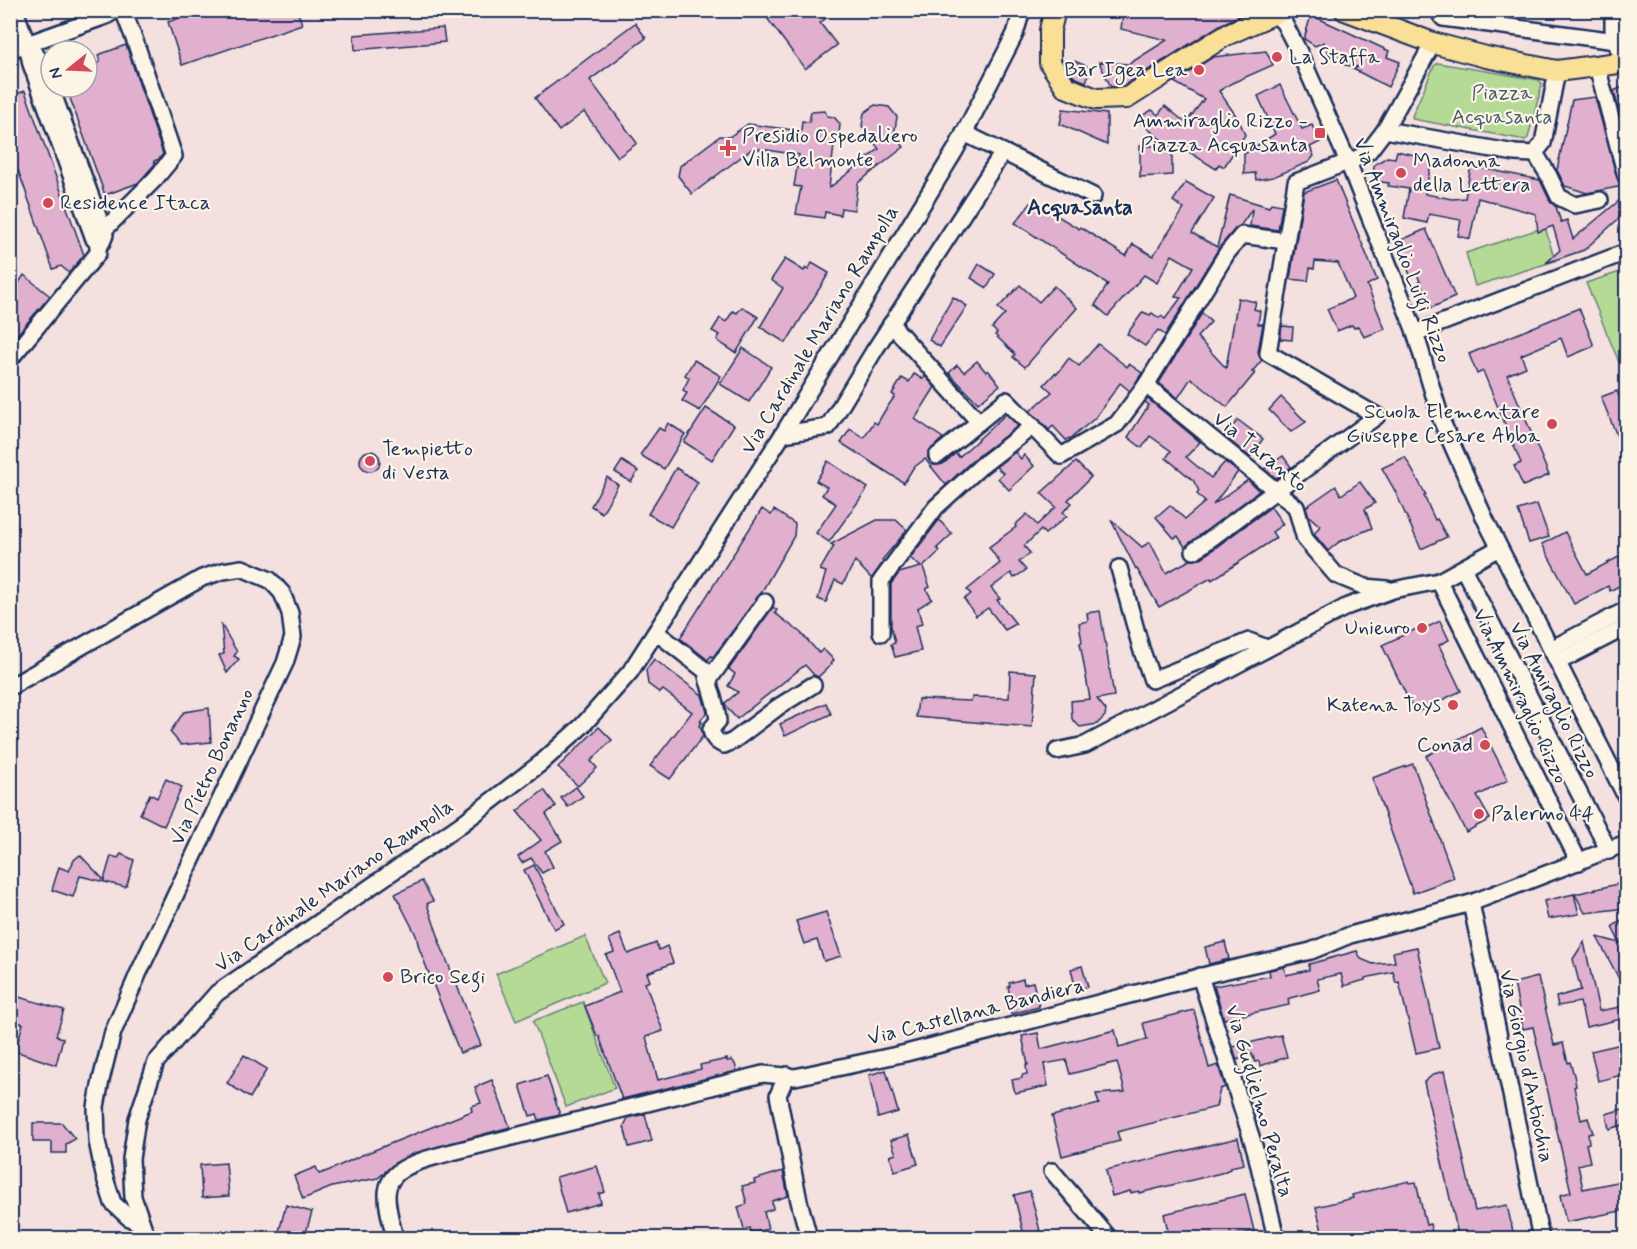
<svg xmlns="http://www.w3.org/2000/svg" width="1637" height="1249" viewBox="0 0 1637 1249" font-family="Mynerve,sans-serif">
	<rect width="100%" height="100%" fill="#f4e0de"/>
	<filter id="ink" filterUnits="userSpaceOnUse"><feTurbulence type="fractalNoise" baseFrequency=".0167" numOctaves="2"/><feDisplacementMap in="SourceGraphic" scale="12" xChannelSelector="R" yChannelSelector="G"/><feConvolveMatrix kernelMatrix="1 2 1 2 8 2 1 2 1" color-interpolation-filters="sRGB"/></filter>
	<g filter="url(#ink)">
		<!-- green -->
		<g fill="#b5da95" stroke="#68847a" stroke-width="1.5">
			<polygon points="1438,63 1539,80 1542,84 1528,138 1525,140 1413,119 1412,116 1434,66"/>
			<polygon points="1545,227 1555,261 1475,286 1466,253"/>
			<polygon points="1626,270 1626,379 1586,283"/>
			<polygon points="585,936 605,983 516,1021 496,974"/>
			<polygon points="583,1002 615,1088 566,1107 533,1021"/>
		</g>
		<!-- building -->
		<g fill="#e1b0cf" stroke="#1b2f5e" stroke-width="1.5">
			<polygon points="201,10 297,10 302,24 182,65 168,22"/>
			<polygon points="761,10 819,10 825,19 820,23 837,45 805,69"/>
			<polygon points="1130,10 1251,10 1220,25 1123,86 1111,87 1099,62 1129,64 1167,40 1121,29 1123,13 1129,15"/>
			<polygon points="1311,15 1389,51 1387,57 1400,62 1388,87 1353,69 1358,67 1345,65 1330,56 1324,42 1315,46 1304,39"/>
			<polygon points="635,23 646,38 590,80 637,143 618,157 584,112 559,131 535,98"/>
			<polygon points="443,28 445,42 355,50 354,35"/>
			<polygon points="126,45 163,154 159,159 154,161 155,164 138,183 105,195 66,87 87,87 87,67 100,62 98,55"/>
			<polygon points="1266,51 1273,65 1232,83 1219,91 1239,120 1245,135 1224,167 1219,164 1216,169 1172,141 1172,175 1140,177 1140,146 1169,146 1136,119 1152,110 1158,115 1165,106 1186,123 1204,99 1174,82 1213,57"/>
			<polygon points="1074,61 1091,68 1086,82 1074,77 1070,72"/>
			<polygon points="1280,85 1302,129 1312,125 1320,142 1310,147 1314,156 1309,162 1273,177 1256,180 1255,173 1244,174 1244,154 1275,134 1258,96"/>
			<polygon points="1626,85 1626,126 1623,127 1614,91"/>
			<polygon points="25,91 84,255 69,273 61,266 53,269 10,147 10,96"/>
			<polygon points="1595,97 1617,178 1623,186 1587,193 1565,186 1557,170 1572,100"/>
			<polygon points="875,105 889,107 897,117 894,135 904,147 858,183 854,210 841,208 840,215 825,212 824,218 796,214 801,187 794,186 799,155 753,148 692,194 678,176 680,166 720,136 729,137 748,124 801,131 802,121 809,122 811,112 825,111 827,116 834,117 840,124 838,144 834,145 829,188 879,149 862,126 864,113"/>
			<polygon points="1063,109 1107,114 1107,145 1060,124"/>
			<polygon points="1397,151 1432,159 1425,194 1452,199 1465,198 1471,166 1540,180 1550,201 1556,207 1561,222 1567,220 1573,239 1626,195 1626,212 1584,250 1546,263 1560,250 1553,226 1538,232 1536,214 1478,198 1470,239 1458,236 1461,220 1429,214 1427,223 1404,218 1409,189 1388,186 1389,183 1373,181 1374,165 1387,157 1395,158"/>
			<polygon points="1336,180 1377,280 1367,285 1385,329 1364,337 1359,326 1354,328 1352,325 1337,331 1327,309 1353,298 1338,263 1315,261 1314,269 1310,268 1308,281 1290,279 1304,192"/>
			<polygon points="1186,182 1214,198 1192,233 1217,247 1230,195 1269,207 1271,203 1282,205 1278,230 1250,226 1252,209 1241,225 1235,229 1219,248 1165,335 1158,330 1145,346 1127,334 1143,312 1150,315 1152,313 1159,318 1161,316 1165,319 1181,298 1175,297 1193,267 1172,255 1157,283 1144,275 1108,316 1095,305 1108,284 1015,223 1031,203 1038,208 1043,207 1079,229 1080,227 1126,256 1133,244 1153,256 1184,209 1173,201"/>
			<polygon points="1426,229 1455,297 1431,308 1417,274 1411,277 1397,242"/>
			<polygon points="785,259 804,271 806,268 808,270 812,263 829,273 786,343 760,327 783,288 771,280"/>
			<polygon points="979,264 995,274 987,288 971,278"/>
			<polygon points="24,275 50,296 10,343 10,296"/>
			<polygon points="1020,285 1039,302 1054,286 1077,308 1025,367 1013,357 1015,354 995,335 997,333 992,328 1005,314 998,308"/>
			<polygon points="953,297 967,306 940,347 929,340"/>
			<polygon points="1238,298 1256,302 1254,309 1260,311 1258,324 1263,324 1258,352 1262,360 1252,372 1255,373 1227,407 1191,378 1178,398 1159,383 1202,313 1211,322 1197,337 1226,368"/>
			<polygon points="742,307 758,317 736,353 719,342 717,339 720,335 712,331 720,318 726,322 733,311 737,313"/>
			<polygon points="1579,308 1594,346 1568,357 1561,338 1521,355 1526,367 1507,375 1549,475 1523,486 1514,466 1521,463 1483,371 1477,374 1469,354"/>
			<polygon points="1282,326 1293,327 1292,340 1280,339"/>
			<polygon points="1098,344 1127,367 1129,364 1142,373 1130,391 1120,383 1095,418 1070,439 1069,438 1066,440 1053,426 1049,430 1030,411 1052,392 1044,385 1055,373 1057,374 1069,358 1079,366"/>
			<polygon points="743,348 771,367 749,402 720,384"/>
			<polygon points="694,360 721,376 700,411 682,401 687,393 683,390 689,378 685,375"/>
			<polygon points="977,361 986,372 988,370 1000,385 978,403 949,373 957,365 964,372"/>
			<polygon points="914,374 923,379 925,376 935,387 915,419 943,438 928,452 928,458 933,465 943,464 956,453 959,457 1006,414 1018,426 974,459 946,485 925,459 913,468 904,483 841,443 850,429 864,438 874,422 877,424 884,412 895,396 892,394 902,378 909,382"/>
			<polygon points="1617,391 1626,414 1626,458 1601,397"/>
			<polygon points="1281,397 1306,422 1291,432 1269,410"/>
			<polygon points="1148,399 1200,442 1186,457 1211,478 1225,462 1238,472 1213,505 1248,480 1259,491 1185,547 1178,536 1174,538 1156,517 1170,505 1185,519 1205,502 1197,494 1199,491 1193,480 1166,458 1171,451 1150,436 1142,448 1128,437 1149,405 1145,402"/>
			<polygon points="706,408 734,425 712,460 684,442"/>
			<polygon points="1238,420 1263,439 1250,457 1224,436"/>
			<polygon points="668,423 685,434 664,469 640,455 659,428 664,431"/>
			<circle cx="370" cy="461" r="10"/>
			<polygon points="1015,452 1021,459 1024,455 1034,466 1009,490 998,478 1003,473 996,467"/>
			<polygon points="1283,456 1291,467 1276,478 1264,469"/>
			<polygon points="1405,457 1426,495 1424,496 1435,520 1437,519 1447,537 1421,549 1395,491 1382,468"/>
			<polygon points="622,461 638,471 631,482 615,472"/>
			<polygon points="828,461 868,488 829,542 816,533 836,504 822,495 827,487 816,481"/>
			<polygon points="1076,462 1091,477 1068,500 1072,503 1063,512 1067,516 1045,534 1041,530 1024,546 1030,553 1019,562 1026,570 1014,578 1011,573 991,588 1000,599 997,600 1016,624 1005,630 988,608 976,616 964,599 971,594 967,590 1000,563 989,547 1016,527 1015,525 1027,514 1037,525 1056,507 1041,493"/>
			<polygon points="676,468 698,482 671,527 648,514"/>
			<polygon points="607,477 618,485 602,513 591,506"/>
			<polygon points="1360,482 1375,503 1365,509 1372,528 1339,542 1328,551 1314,534 1320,526 1309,516 1306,507 1336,486 1341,495"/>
			<polygon points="1537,504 1549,537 1529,543 1518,510"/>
			<polygon points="1271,507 1283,524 1272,532 1276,538 1212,580 1211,578 1159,607 1137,569 1136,569 1111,520 1142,547 1150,542 1166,573 1190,560 1200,559"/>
			<polygon points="762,509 771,515 774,510 795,524 794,536 761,593 713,657 711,656 708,660 680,638"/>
			<polygon points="877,520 896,520 907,530 882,560 883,562 873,577 871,578 855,561 843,584 835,580 826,602 818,599 826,572 820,570 834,546 831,544"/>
			<polygon points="939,520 952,534 937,548 940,551 923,567 930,587 926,589 932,599 918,608 922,624 915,626 921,651 895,657 891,644 895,643 891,626 891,584 899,573 921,567 910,558"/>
			<polygon points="1565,532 1587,574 1626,553 1626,582 1610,591 1608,586 1574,604 1542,544"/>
			<polygon points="773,607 777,610 775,613 801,633 819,653 823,649 834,660 831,663 832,664 818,677 814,675 805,665 737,719 726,707 725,703 738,692 728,686 735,674 729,669"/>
			<polygon points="1100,611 1114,696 1097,699 1106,710 1105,716 1097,724 1080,727 1072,719 1071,701 1090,699 1080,643 1082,642 1079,623 1088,621 1087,613"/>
			<polygon points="1440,621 1449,640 1439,645 1461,691 1415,713 1382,645 1425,625 1428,627"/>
			<polygon points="221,624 237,652 234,656 239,659 227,673 219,655 224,654"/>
			<polygon points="654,659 702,695 707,712 700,721 702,722 699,726 701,728 703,736 670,779 650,766 692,712 663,690 660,693 648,684 646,670"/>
			<polygon points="1010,671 1036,673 1032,727 916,717 918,699 971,701 972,697 1009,698"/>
			<polygon points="826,703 831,714 785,736 780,724"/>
			<polygon points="209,708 211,742 181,745 170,732 184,712"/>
			<polygon points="599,727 612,740 591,761 597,768 578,786 558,767"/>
			<polygon points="1481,727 1508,780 1477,796 1490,819 1466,832 1426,756"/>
			<polygon points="1413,764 1454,878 1413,893 1372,778"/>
			<polygon points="166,779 182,787 164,826 140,814 150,794 157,798"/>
			<polygon points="576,787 583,796 568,807 561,798"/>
			<polygon points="544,790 556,806 546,814 562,841 545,851 553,867 542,873 531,858 522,863 518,857 541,840 517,811"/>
			<polygon points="121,854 134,860 127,885 125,887 80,876 73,897 52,890 59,867 69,871 74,860 80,855 104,880 111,856 118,858"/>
			<polygon points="534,865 564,924 554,929 524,870"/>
			<polygon points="422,881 433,901 427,904 440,941 439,941 481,1045 460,1053 419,948 416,935 395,894"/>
			<polygon points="1626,882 1626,908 1585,913 1575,894"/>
			<polygon points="1574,894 1579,914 1548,919 1544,901"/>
			<polygon points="826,912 841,956 824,961 817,940 804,944 796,921"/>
			<polygon points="1626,917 1626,992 1597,937 1620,943 1612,927"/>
			<polygon points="620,934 628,954 656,943 659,950 667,946 673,963 647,973 650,981 645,983 663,1031 646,1037 658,1080 701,1069 700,1065 727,1059 727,1061 732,1060 735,1064 737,1071 622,1099 599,1036 597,1036 585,1006 620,992 606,955 614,952 609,939"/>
			<polygon points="1225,942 1229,959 1209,964 1205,947"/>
			<polygon points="1584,942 1599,1011 1626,1006 1626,1018 1586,1027 1580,1002 1558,1006 1556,997 1581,990 1573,959"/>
			<polygon points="1417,947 1439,1048 1416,1053 1399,982 1396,983 1393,972 1365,978 1365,980 1344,986 1341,974 1317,979 1320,990 1290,998 1288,999 1289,1005 1224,1019 1214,986 1270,976 1269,970 1284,967 1286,975 1309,970 1309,964 1357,951 1361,959 1373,964 1395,962 1393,952"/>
			<polygon points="1082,966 1088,987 1076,990 1071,969"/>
			<polygon points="1538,977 1554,1045 1563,1043 1568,1063 1570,1062 1574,1075 1576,1086 1574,1087 1581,1120 1588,1118 1593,1133 1588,1134 1589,1143 1586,1144 1590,1162 1578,1165 1583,1189 1617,1182 1626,1177 1626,1210 1566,1222 1560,1195 1571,1192 1533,1027 1523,1029 1514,983"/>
			<polygon points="1023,979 1024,984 1033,982 1039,1007 1011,1014 1007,996 1010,996 1008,987 1010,986 1009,983"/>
			<polygon points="19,997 64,1010 56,1036 63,1038 56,1065 15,1051 23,1024 12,1020"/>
			<polygon points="1194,1010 1209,1068 1218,1065 1225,1087 1220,1089 1216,1107 1117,1132 1120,1141 1062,1156 1052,1116 1099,1104 1096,1094 1125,1092 1117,1062 1070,1074 1066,1060 1044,1064 1048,1086 1015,1093 1012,1080 1022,1078 1022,1075 1027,1074 1026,1065 1028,1065 1022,1036 1038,1033 1041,1049 1115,1030 1119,1047 1147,1039 1143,1023"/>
			<polygon points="1281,1035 1287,1057 1260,1066 1259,1061 1255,1062 1252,1054 1237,1060 1233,1047"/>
			<polygon points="1626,1043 1626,1074 1598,1081 1591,1051"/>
			<polygon points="244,1055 267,1069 250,1098 227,1083"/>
			<polygon points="886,1070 898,1112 878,1118 869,1075"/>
			<polygon points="1444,1071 1475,1211 1507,1205 1513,1232 1481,1239 1459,1239 1424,1082 1434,1074"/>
			<polygon points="547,1076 560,1115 539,1120 537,1114 530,1116 520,1085"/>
			<polygon points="492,1080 510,1127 415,1153 395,1163 378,1178 332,1187 303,1199 294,1176 316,1167 319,1174 330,1170 362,1155 472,1111 471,1106 481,1103 475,1087"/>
			<polygon points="1626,1108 1626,1124 1609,1129 1606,1114"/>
			<polygon points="645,1114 652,1141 629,1147 624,1126 628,1118"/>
			<polygon points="33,1123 62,1123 75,1139 66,1144 66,1153 52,1153 52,1142 33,1142"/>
			<polygon points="909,1135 918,1164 895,1171 890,1156 896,1154 891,1140"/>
			<polygon points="1238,1138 1244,1164 1230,1167 1230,1169 1221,1173 1139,1193 1139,1191 1131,1193 1130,1191 1112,1196 1106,1170"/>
			<polygon points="226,1163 229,1196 202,1198 200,1165"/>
			<polygon points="597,1166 605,1192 599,1194 601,1203 566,1213 556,1177"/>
			<polygon points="783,1171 788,1196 772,1201 773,1209 764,1212 768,1229 751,1233 750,1228 744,1229 738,1207 747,1204 742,1186 755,1183 754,1180"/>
			<polygon points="1409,1181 1410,1183 1416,1182 1426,1225 1430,1224 1434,1239 1326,1239 1325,1230 1322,1231 1316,1207 1353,1198 1352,1195"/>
			<polygon points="1030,1191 1040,1231 1024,1235 1014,1195"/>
			<polygon points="1245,1194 1254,1231 1224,1239 1170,1239 1164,1214"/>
			<polygon points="286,1205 312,1212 304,1239 277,1239"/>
		</g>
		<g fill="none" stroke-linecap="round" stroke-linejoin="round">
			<defs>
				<g id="minor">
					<polyline points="15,10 27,44 31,64 94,239 98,242 102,242 105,235 41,61 27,44"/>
					<polyline points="1268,10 1274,13 1284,23 1299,52 1348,162 1414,329 1442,422 1486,521 1626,797"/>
					<polyline points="1437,10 1443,18 1616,41"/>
					<polyline points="1613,10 1613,30 1618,48"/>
					<polyline points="10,50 106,16 116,10"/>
					<polyline points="1597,66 1626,176"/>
					<polyline points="1385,130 1515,153 1534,154 1543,143 1557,71"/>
					<polyline points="964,133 1093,196"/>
					<polyline points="1535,153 1549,176 1559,197 1575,205 1600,200"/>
					<polyline points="104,230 155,179 174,156 135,41 123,10"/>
					<polyline points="891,324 979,422"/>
					<polyline points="1415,333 1626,252"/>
					<polyline points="10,359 98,253 98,242"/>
					<polyline points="1146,385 1296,507 1305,539 1336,575 1365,587 1387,589"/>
					<polyline points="783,434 828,427 874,351 1003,152"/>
					<polyline points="937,456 1006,400 1061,456 1117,424 1146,385 1227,253 1242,235 1285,241"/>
					<polyline points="1194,551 1377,416 1268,353 1296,182 1358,158 1369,151 1385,130 1433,43"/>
					<polyline points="1119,568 1141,648 1152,680 1249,641 1267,648"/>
					<polyline points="1463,568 1609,851"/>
					<polyline points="1439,581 1579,862"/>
					<path d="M656 632 706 671C709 688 717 704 718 721L711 729C712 737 716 742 724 745L733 741 778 707 813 685"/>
					<polyline points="881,633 881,581 936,507 980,467 1033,426"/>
					<polyline points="1551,649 1626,610"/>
					<polyline points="1558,662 1626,627"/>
					<polyline points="708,681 765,602"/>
					<polyline points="10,687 202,578 223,571 242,568 270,580 282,593 290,613 293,637 285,663 139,972 113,1032 101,1080 96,1107 97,1141 104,1175 113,1203 128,1217 140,1224"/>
					<polyline points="1057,751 1085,745 1348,606 1393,590 1439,581 1499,548"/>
					<polyline points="1471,903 1541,1238"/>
					<polyline points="1200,976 1255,1149 1276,1238"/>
					<polyline points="787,1075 778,1095 799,1201 809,1238"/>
					<polyline points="1052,1171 1109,1238"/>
					<polyline points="147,1238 133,1197 131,1159 137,1119 156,1062 217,993 460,825 541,763 583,725 630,672 783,434 956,149 1015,34 1022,10"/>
					<path d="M395 1238C392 1225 387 1210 387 1196 386 1166 425 1160 448 1153L763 1074 795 1077 906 1053 1214 973 1311 951 1350 935 1471 903 1626 843"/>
				</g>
				<g id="major">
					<polyline points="1055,10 1050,30 1050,63 1066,87 1096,99 1127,98 1226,35 1282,10"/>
					<polyline points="1345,10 1433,43 1486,57 1557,71 1626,62"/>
				</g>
			</defs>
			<!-- minor casing -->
			<use href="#minor" stroke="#1b2f5e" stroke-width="20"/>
			<!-- major casing -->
			<use href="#major" stroke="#1b2f5e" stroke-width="24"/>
			<!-- minor -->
			<use href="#minor" stroke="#fcf5e5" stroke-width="15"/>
			<!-- major -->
			<use href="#major" stroke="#fadf96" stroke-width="20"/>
		</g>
	</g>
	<!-- markers -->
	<g fill="#d1495b" stroke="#fcf5e5" stroke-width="2">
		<circle cx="1277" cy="57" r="6"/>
		<circle cx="1199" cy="70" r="6"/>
		<rect x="1314" y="127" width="12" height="12" rx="3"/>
		<path d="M725 139h6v6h6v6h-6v6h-6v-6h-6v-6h6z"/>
		<circle cx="1401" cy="173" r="6"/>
		<circle cx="48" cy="203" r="6"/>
		<circle cx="1552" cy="424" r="6"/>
		<circle cx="370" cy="461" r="6"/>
		<circle cx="1422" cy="628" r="6"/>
		<circle cx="1453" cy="705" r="6"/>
		<circle cx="1485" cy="745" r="6"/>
		<circle cx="1479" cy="814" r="6"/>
		<circle cx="388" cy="977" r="6"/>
	</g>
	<g text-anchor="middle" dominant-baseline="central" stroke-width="4.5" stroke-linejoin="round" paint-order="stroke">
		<!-- poi labels -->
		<g font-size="21" fill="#1b2f5e" stroke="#fcf5e5" text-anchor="start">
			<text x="1289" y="57">La Staffa</text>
			<text x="1187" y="70" text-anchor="end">Bar Igea Lea</text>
			<text x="1308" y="121" text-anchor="end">Ammiraglio Rizzo -<tspan x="1308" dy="24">Piazza Acquasanta</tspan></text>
			<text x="742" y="136">Presidio Ospedaliero<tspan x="742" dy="24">Villa Belmonte</tspan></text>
			<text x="1413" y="161">Madonna<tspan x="1413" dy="24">della Lettera</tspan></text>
			<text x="60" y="203">Residence Itaca</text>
			<text x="1540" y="412" text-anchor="end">Scuola Elementare<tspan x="1540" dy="24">Giuseppe Cesare Abba</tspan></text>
			<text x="382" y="449">Tempietto<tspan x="382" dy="24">di Vesta</tspan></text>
			<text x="1410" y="628" text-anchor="end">Unieuro</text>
			<text x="1441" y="705" text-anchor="end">Katena Toys</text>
			<text x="1473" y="745" text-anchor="end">Conad</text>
			<text x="1491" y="814">Palermo 44</text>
			<text x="400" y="977">Brico Segi</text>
		</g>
		<!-- park labels -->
		<g font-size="21" fill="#425a6c" stroke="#fcf5e5">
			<text x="1502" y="93">Piazza<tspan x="1502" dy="24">Acquasanta</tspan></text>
		</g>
		<!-- street labels -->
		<g font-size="21" fill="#1b2f5e" stroke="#fcf5e5">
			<text transform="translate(1402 250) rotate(69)">Via Ammiraglio Luigi Rizzo</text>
			<text transform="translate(820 330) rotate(-59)">Via Cardinale Mariano Rampolla</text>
			<text transform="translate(1260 452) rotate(39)">Via Taranto</text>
			<text transform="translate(1520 696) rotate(64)">Via Ammiraglio Rizzo</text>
			<text transform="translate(1554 700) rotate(63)">Via Amiraglio Rizzo</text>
			<text transform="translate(212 767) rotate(-65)">Via Pietro Bonanno</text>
			<text transform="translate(334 886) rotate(-35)">Via Cardinale Mariano Rampolla</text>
			<text transform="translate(976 1012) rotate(-14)">Via Castellana Bandiera</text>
			<text transform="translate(1526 1066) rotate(78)">Via Giorgio d'Antiochia</text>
			<text transform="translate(1259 1101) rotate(74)">Via Guglielmo Peralta</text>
		</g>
		<!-- neighbourhood labels -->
		<g font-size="22" font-weight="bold" fill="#1b2f5e" stroke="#fcf5e5">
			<text x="1080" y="208">Acquasanta</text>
		</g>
	</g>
	<!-- margin -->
	<rect width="1637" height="1249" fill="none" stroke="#fcf5e5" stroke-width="36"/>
	<rect x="18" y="18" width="1601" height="1213" fill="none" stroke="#1b2f5e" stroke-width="2" filter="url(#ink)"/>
	<!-- north arrow -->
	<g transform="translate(69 69) rotate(252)"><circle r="28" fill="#fcf5e5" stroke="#a2a6af" stroke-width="1.5"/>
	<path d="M0-4.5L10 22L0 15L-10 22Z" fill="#d1495b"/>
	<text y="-9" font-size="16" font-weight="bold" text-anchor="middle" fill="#1b2f5e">N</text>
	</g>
</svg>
